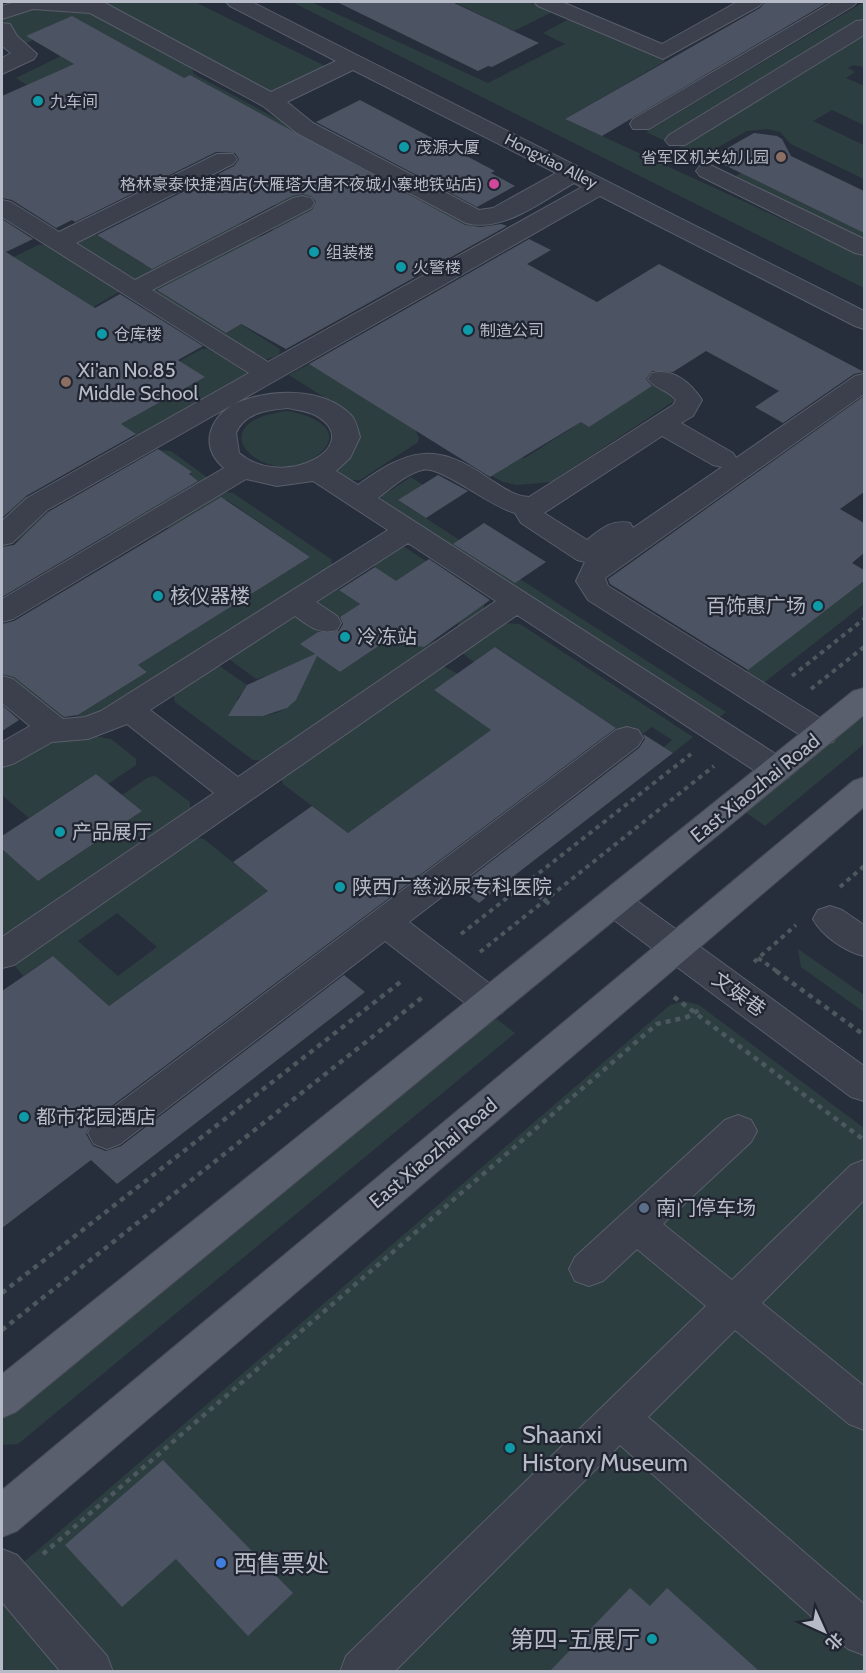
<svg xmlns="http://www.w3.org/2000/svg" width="866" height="1673" viewBox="0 0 866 1673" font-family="Cabin,'Noto Sans SC',sans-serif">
	<rect width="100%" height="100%" fill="#272e3b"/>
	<!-- green -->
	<g fill="#2d3e40" fill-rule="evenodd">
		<polygon points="62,2 195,2 329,68 271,96 99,4"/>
		<polygon points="292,2 311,2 488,83 565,44 543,33 569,19 665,61 565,119 864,257 864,288"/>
		<polygon points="459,2 528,2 552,12 514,31 456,3"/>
		<polygon points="864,2 864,18 663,140 646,132"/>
		<polygon points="27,8 90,11 191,66 194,74 473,225 466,229 274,231 270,227 279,208 266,200 297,134 190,75 2,163 2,134 163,67 72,17 27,36 33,40 23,45 13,39 3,20"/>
		<polygon points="864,33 864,67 853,65 848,68 855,72 846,78 864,86 864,125 832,110 813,121 864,145 864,179 791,144 780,132 767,129 747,131 699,158 678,148"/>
		<polygon points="61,56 74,64 27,85 16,78"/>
		<polygon points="705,161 736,176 741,173 864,233 864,242 701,163"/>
		<polygon points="234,217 246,225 135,281 74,245 95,234 143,264"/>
		<polygon points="258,235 261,237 175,283 280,349 279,355 262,361 150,292 152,285"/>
		<polygon points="48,244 119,290 119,292 93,307 24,263 2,274 2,263 38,245"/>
		<polygon points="2,292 167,398 204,377 180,361 202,349 210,348 252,373 142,440 123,427 15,488 34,502 2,530 2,520 11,514 2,506 2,493 160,402 2,297"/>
		<polygon points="309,364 415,429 419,438 418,442 360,480 347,480 337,469 350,456 357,440 338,406 289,375"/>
		<polygon points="637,376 673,397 674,401 551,482 517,485 503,482 492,476 512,463 504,458 525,458 572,428"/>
		<path d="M287 411C308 414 348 429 319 454 271 495 190 423 287 411Z"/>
		<polygon points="159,450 171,451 208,478 110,534 107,531 192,473 162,457 2,549 2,544 48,512"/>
		<polygon points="411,477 423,485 399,501 726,712 717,719 381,501 382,496"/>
		<polygon points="220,492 233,493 331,559 333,566 97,718 63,722 39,708 2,678 2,667 69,721 147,672 138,665 310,557 227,500 173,532 167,527 167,524"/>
		<path d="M400 544 479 596 484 602V610L463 623 465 626 265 761 253 760 175 702 173 693 177 687 211 666 218 665 247 685 237 699V714C261 719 288 716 300 692L297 674 276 673 256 679 229 659V655L295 612 302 613 324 628 301 644 340 672 386 641C408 648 469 646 459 607 454 587 428 581 410 581 406 581 400 583 397 582 389 579 381 571 374 566L338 589 360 604 333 622 310 605 311 601Z"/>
		<polygon points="864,581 864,604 747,696 729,684"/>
		<polygon points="504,623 520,624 693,737 673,753 664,747 672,740 652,727 634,740 496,647 474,662 461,652"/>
		<polygon points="441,665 458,674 434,690 491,730 348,833 283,784 281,776"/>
		<polygon points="864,714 864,744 765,826 745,812"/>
		<polygon points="90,735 111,739 136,759 136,765 108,784 96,774 29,818 2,795 2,764 35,743"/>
		<polygon points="155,776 190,802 190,812 2,942 2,849 38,881 142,811 122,795 149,777"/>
		<path d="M192 837 204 839 268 891 109 1006 53 956 23 976 12 962ZM117 913 157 947 118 976 78 941Z"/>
		<polygon points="798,949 864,995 864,1012 801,967"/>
		<polygon points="684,1001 699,1005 864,1128 864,1671 2,1671 2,1581 670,1005"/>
		<polygon points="494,1017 515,1033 18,1444 2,1445 2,1419"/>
	</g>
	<!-- building -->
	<g fill="#4c5362">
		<polygon points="337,2 452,2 539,43 492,67 488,66 478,71"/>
		<polygon points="765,2 828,2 602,136 565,119 760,8"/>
		<polygon points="72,16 184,78 190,75 465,225 481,227 501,224 507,226 286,349 241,324 226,333 157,290 312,210 316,202 311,196 302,194 292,196 152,269 97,235 234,166 239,159 235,153 216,152 75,222 72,220 56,228 12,200 2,198 2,96 74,64 26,36"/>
		<polygon points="360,100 495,171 491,173 515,186 477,207 316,122"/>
		<polygon points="754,133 777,136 782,139 791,156 864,191 864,233 710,158"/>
		<polygon points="2,219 33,239 6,252 95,308 120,294 203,346 178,360 205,377 121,424 136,434 26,496 2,518"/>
		<polygon points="529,239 551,250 527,264 597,302 659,264 864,372 854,374 783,423 755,407 779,391 706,351 673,372 652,371 646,379 652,386 589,427 581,422 490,477 309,364"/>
		<polygon points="864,396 864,492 840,509 864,523 864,553 852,563 864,570 864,581 748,670 610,584 608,579"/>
		<polygon points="158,449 192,472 189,474 198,481 2,597 2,547 14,545 48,512"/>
		<polygon points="438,475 468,491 426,518 398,500"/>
		<polygon points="221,497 310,557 138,665 147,672 78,715 64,717 14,677 2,674 2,624 14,621"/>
		<polygon points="484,523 546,562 515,583 453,544"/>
		<polygon points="429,559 490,600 424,647 386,641 340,672 317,656 296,700 287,708 263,716 228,716 247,685 315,654 300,644 318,632 339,631 343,624 340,617 360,604 339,590 375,567 396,581"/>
		<polygon points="495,647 616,728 93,1120 86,1134 93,1146 106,1151 121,1146 344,975 365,992 117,1184 91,1160 2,1228 2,991 53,956 109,1006 268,891 233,862 312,806 348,833 491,730 434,690"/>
		<polygon points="2,705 19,720 2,731"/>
		<polygon points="643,734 673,753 479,903 458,887 639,748 645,739"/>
		<polygon points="96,774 142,811 38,881 2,849 2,836"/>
		<polygon points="163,1460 293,1593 248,1636 176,1559 122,1607 65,1545"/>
		<polygon points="630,1588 650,1606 667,1588 759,1671 550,1671"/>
	</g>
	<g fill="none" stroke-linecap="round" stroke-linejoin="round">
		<defs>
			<g id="minor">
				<path d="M15 2H103L271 92 336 61 230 6 226 2H252L864 311V329L855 326 600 196 234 404C269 389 322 386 351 415 356 420 358 430 360 437L350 458 336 471 358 485C408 449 435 441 488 478 501 486 513 496 529 497L673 405 676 400C668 390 655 389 648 379L652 373C674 368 691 383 702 400L693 416 681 423 733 453 736 458 855 376 864 374V394L605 578 608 586 833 726 838 734 833 742 822 745 811 742 588 600 576 581 585 562 577 560 521 523 515 513C488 506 441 465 422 470 406 474 391 488 378 498L788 762 793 770 788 778 777 782 766 778 517 615 14 965 2 968V937L214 793 127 724 88 739 52 742 13 764 2 767V742L30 726 2 703V676L13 679 63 719 85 717 101 711 388 530 313 481 277 486 246 479 13 619 2 622V599L224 468C200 447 208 421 232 405L47 510 12 543 2 545V521L27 498 249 373 2 217V200L11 202 59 232 217 154H233L237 159 233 164 76 243 135 280 293 198 302 196 311 198 314 203 311 208 152 290 268 362 582 187 574 183C543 200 504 233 466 223L297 133 263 106 90 13 33 9 2 19V6ZM353 70 556 173 493 208 479 210 313 123 287 102ZM288 408C297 410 307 411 315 415 368 444 285 492 239 453L236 433C245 412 268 410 288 408ZM662 436 713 465 722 467 633 528 630 523C612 519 601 529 587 540L544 513ZM408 543 496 601 238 777 150 710 295 616C309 626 319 635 337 630L341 623 337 616 316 602Z"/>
				<polygon points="534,2 562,2 662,44 737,2 763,2 759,6 663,59 538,6"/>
				<polygon points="832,2 857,2 853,6 649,129 633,129 630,124 633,119"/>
				<polygon points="864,20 864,35 685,145 669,145 665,140 669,135 856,21"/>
				<polygon points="2,23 10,24 17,36 37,54 34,59 2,74 2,58 11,53 2,46"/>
				<polygon points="708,164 864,239 864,255 855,253 700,176 696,171 700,166"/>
				<polygon points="627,727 638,730 643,738 638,746 409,922 502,993 508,1003 502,1013 490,1017 478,1013 385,941 120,1144 107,1149 94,1144 88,1133 94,1122 616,730"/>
				<polygon points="614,889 626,893 864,1066 864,1101 851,1097 602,911 597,902 602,893"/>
				<path d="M830 906 842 910 864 925V956C846 952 822 936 813 919L818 910Z"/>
				<polygon points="738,1115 751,1120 757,1131 751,1142 663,1224 732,1280 851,1165 864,1160 864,1200 762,1303 864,1386 864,1430 849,1424 735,1330 648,1417 864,1604 864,1655 848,1649 620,1445 394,1672 340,1672 346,1656 706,1306 637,1249 603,1281 589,1286 575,1281 569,1269 575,1257 725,1120"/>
				<polygon points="2,1549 17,1555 107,1656 113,1672 61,1672 2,1602"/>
			</g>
			<g id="major">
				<polygon points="864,688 864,715 16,1412 2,1418 2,1374 853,691"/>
				<polygon points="864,777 864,807 17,1531 2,1537 2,1490 853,781"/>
			</g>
		</defs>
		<!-- minor casing -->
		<use href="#minor" stroke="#595e6a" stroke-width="2"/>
		<!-- major casing -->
		<use href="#major" stroke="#444955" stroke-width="2"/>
		<!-- path-far1 -->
		<g stroke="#4b595e" stroke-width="4" stroke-dasharray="4.5 4.5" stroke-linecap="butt">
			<polyline points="792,676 864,619"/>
			<polyline points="811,689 864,647"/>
			<polyline points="524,885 552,906"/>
			<polyline points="840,887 864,866"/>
			<polyline points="461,934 691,754"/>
			<polyline points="480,952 714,766"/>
			<polyline points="758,958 778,972"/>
			<polyline points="754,962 796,925"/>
		</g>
		<!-- path -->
		<g stroke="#4b595e" stroke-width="4.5" stroke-dasharray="5 5" stroke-linecap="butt">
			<polyline points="776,971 864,1035"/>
			<polyline points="674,997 864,1140"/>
			<polyline points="2,1293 403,980"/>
			<polyline points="2,1330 424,996"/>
			<polyline points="43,1554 657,1024 687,1017 699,1010"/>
		</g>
		<!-- minor -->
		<use href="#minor" fill="#3b404c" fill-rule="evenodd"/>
		<!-- major -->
		<use href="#major" fill="#595f6c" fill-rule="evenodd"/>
	</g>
	<!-- markers -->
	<g fill="#0f9aa8" stroke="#202531" stroke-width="2">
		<circle cx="38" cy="101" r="6"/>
		<circle cx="404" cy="147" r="6"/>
		<circle cx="314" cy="252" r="6"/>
		<circle cx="401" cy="267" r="6"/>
		<circle cx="468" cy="330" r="6"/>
		<circle cx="102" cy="334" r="6"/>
		<circle cx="158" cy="596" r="6"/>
		<circle cx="818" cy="606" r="6"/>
		<circle cx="345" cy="637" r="6"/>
		<circle cx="60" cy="832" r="6"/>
		<circle cx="340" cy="887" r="6"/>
		<circle cx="24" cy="1117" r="6"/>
		<circle cx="510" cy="1448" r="6"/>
		<circle cx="652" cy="1639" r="6"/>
	</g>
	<g fill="#8d6e63" stroke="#202531" stroke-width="2">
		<circle cx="781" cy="157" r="6"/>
		<circle cx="66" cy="382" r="6"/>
	</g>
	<circle fill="#d1479c" stroke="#202531" stroke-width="2" cx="494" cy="184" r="6"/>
	<circle fill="#5c6f8a" stroke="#202531" stroke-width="2" cx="644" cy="1208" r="6"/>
	<circle fill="#3f7fe0" stroke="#202531" stroke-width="2" cx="221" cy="1563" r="6"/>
	<g text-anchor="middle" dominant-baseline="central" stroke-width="4.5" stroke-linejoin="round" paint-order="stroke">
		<!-- far-poi labels -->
		<g font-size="16" fill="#b7bbc7" stroke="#202531" text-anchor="start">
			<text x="50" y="101">九车间</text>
			<text x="416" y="147">茂源大厦</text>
			<text x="769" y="157" text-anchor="end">省军区机关幼儿园</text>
			<text x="482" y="184" text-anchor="end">格林豪泰快捷酒店(大雁塔大唐不夜城小寨地铁站店)</text>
			<text x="326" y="252">组装楼</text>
			<text x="413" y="267">火警楼</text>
			<text x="480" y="330">制造公司</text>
			<text x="114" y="334">仓库楼</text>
		</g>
		<!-- far-street labels -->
		<g font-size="16" fill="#b7bbc7" stroke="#202531">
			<text transform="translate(551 161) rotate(27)">Hongxiao Alley</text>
		</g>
		<!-- poi labels -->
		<g font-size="20" fill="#b7bbc7" stroke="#202531" text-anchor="start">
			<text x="78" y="370">Xi'an No.85<tspan x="78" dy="23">Middle School</tspan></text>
			<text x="170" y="596">核仪器楼</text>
			<text x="806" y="606" text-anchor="end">百饰惠广场</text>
			<text x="357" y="637">冷冻站</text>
			<text x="72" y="832">产品展厅</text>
			<text x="352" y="887">陕西广慈泌尿专科医院</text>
			<text x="36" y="1117">都市花园酒店</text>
			<text x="656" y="1208">南门停车场</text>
		</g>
		<!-- street labels -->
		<g font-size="20" fill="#b7bbc7" stroke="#202531">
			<text transform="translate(755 788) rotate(-39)">East Xiaozhai Road</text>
			<text transform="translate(739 994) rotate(36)">文娱巷</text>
			<text transform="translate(433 1153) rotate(-40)">East Xiaozhai Road</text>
		</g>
		<!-- near-poi labels -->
		<g font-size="24" fill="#b7bbc7" stroke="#202531" text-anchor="start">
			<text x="522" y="1434">Shaanxi<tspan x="522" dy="28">History Museum</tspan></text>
			<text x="233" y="1563">西售票处</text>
			<text x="640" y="1639" text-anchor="end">第四-五展厅</text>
		</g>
	</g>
	<!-- border -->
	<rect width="866" height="1673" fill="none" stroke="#b7bbc7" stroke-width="6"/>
	<!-- north arrow -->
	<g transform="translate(824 1631) rotate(135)" stroke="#202531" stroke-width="4.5" paint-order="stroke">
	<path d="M0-4.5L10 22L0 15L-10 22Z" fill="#b7bbc7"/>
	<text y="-9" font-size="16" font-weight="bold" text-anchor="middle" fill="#b7bbc7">北</text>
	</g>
</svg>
